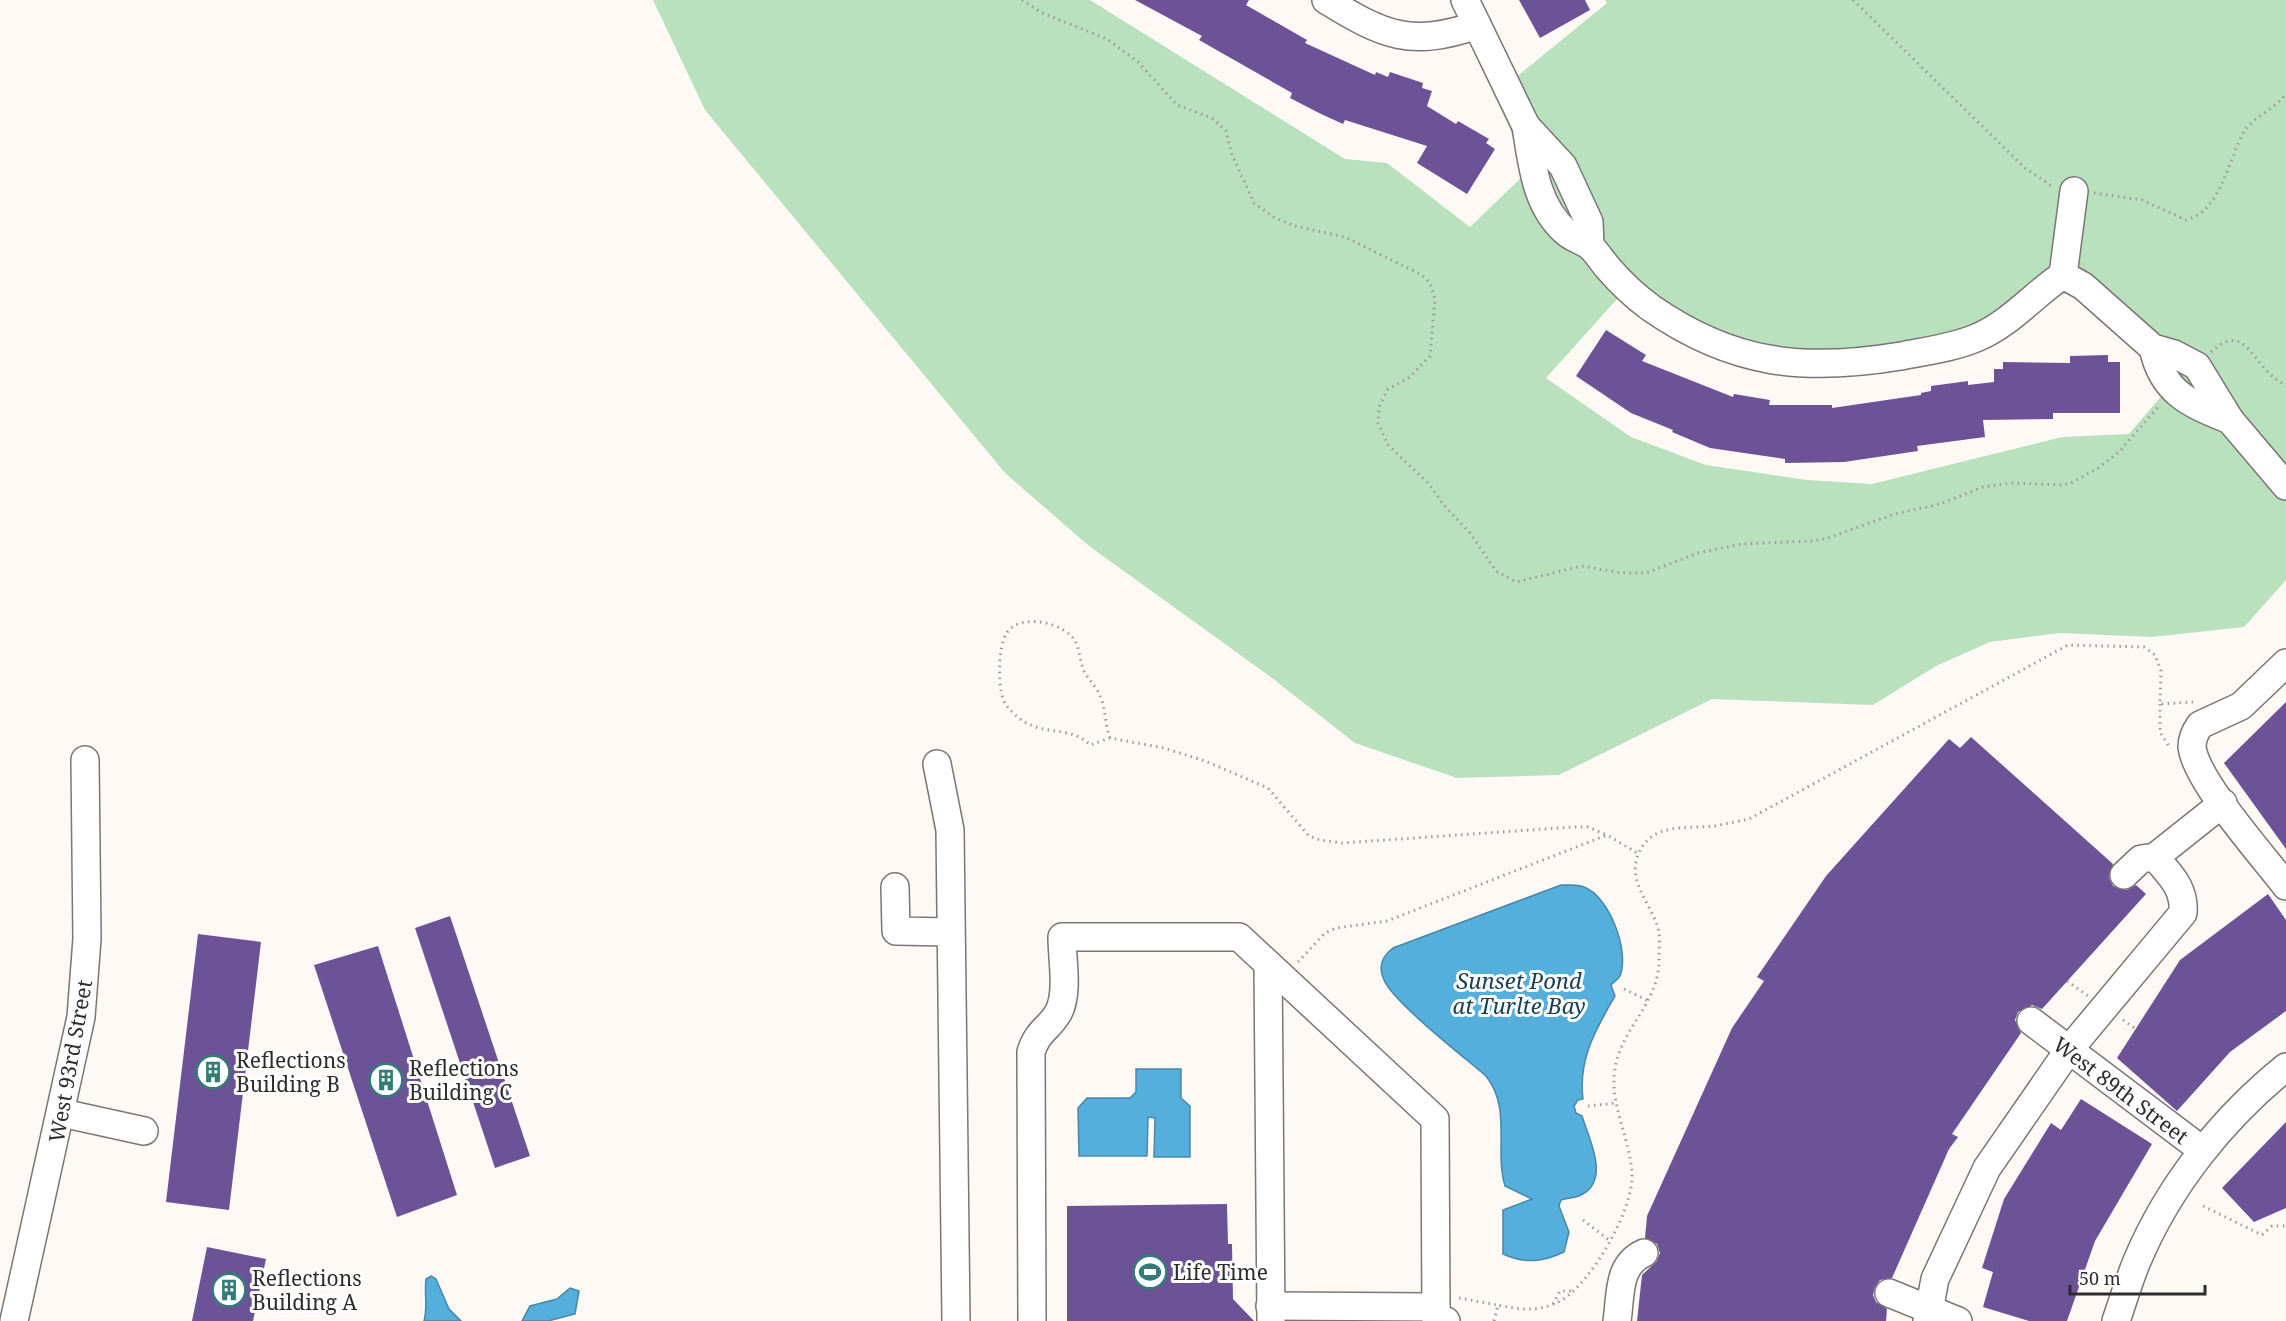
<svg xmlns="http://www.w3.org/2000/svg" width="2286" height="1321" viewBox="0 0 2286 1321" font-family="'Noto Serif',serif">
	<rect width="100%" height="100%" fill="#fef9f5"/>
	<!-- green -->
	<path fill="#b9e1bd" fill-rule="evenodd" d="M653 0H1090L1345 159 1387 163 1470 227 1525 174 1510 129 1449 0H1477L1515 78 1607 3 1605 0H2286V580L2244 627 2152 637 2060 633 1990 642 1936 666 1873 705 1712 699 1559 775 1457 778 1355 743 1268 675 1089 546 1005 473 705 110ZM2055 291 2077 297 2139 352 2164 393 2129 434 2062 437 1872 484 1807 480 1706 465 1631 437 1546 378 1618 298 1834 375 2039 306Z"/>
	<!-- water -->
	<g fill="#54afdc" stroke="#4988a7" stroke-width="1.5">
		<path d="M1561 885C1568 885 1578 884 1584 887 1609 896 1630 951 1620 976 1618 980 1614 981 1611 985L1615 996C1596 1029 1578 1059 1583 1099L1578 1100 1574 1106 1576 1113 1582 1116C1589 1139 1612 1182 1579 1196 1573 1198 1567 1198 1561 1200L1559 1206 1569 1232 1564 1252C1543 1262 1525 1264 1503 1254V1210L1532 1199 1505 1186C1494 1149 1512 1109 1486 1076 1464 1057 1393 1002 1384 980 1378 967 1382 956 1393 948Z"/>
		<polygon points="1136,1069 1181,1069 1181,1098 1190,1106 1190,1157 1154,1157 1155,1118 1148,1117 1147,1156 1079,1156 1078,1108 1087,1098 1130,1098 1136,1092"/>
		<path d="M431 1276 436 1279 449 1309 461 1321H424C428 1307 424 1293 426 1279Z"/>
		<polygon points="570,1288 579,1291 575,1314 548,1321 522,1321 530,1306 557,1299"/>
	</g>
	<!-- building -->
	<g fill="#6c5397">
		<polygon points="1135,0 1249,0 1246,5 1307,40 1305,43 1375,75 1376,72 1388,77 1390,72 1423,83 1422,88 1432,91 1427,106 1456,124 1458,121 1489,139 1486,143 1495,149 1467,194 1417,163 1427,146 1345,120 1343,124 1321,114 1290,98 1292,93 1199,40 1202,36"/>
		<polygon points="1519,0 1585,0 1590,10 1540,38"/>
		<polygon points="1606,330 1646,355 1642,361 1733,397 1734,394 1770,400 1769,405 1832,405 1832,408 1921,395 1921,393 1931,391 1931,386 1968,381 1968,385 1994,382 1994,369 2003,369 2003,362 2070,363 2070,356 2108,355 2108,362 2120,362 2120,413 2053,413 2053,419 1983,420 1985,437 1917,446 1918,451 1844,462 1785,463 1785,459 1710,448 1672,432 1673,430 1631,413 1576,376"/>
		<polygon points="2286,702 2286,849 2224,763"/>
		<polygon points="1971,737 2113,864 2109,878 2113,886 2127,890 2136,885 2146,894 2042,1009 2032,1005 2018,1012 2015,1020 2021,1033 1952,1134 1958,1137 1949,1149 1892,1278 1880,1280 1875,1287 1873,1295 1876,1302 1887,1309 1886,1321 1637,1321 1642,1275 1657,1261 1660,1253 1657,1244 1645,1238 1647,1216 1732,1028 1764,981 1757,977 1826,876 1949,739 1960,748"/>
		<polygon points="2268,894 2286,920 2286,1011 2230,1052 2177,1111 2117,1058 2180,960"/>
		<polygon points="450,916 530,1156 495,1168 415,928"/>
		<polygon points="198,934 261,942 229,1210 166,1202"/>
		<polygon points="378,946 457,1195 397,1217 314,965"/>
		<polygon points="2081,1099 2152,1144 2095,1241 2067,1321 2029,1321 1983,1307 1993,1272 1982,1268 2004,1199 2051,1123 2061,1130"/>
		<polygon points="2286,1122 2286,1208 2254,1222 2222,1188"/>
		<polygon points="1227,1204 1228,1244 1232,1244 1233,1299 1254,1321 1067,1321 1067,1206"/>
		<polygon points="207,1247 266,1259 253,1321 192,1321"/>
	</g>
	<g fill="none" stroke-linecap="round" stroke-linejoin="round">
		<defs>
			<g id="minor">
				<path d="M1326 0C1383 35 1410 48 1477 25"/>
				<polyline points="1465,0 1526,126 1563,166 1589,222 1590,246"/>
				<path d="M1526 126C1532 165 1536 207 1567 233 1574 239 1584 241 1591 247 1597 253 1602 261 1608 268 1620 282 1636 297 1651 308 1733 365 1804 372 1901 356 1926 351 1952 348 1976 338 2010 324 2033 295 2063 275L2083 286 2153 348 2174 354 2197 366 2230 420 2286 486"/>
				<polyline points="2063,275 2074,191"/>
				<path d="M2153 348C2163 394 2191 404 2230 420"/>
				<path d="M2286 663 2241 706 2200 725C2195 732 2192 738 2192 747 2196 781 2263 856 2286 886"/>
				<polyline points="937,764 950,830 956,1321"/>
				<polyline points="2124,875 2141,859 2155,857 2223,803"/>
				<polyline points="895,887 896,931 950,932"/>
				<polyline points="1268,964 1271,1321"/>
				<polyline points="2031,1021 2202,1150"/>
				<polyline points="62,1113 144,1131"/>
				<polyline points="1889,1293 1958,1321"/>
				<polyline points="1270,1306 1436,1307"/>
				<polyline points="14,1321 81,1017 87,939 85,760"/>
				<path d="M1032 1321 1031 1052C1038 1030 1048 1030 1058 1013 1069 994 1062 959 1062 937H1239L1435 1119 1436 1319 1446 1321"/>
				<path d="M1617 1321C1621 1295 1617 1265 1644 1253"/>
				<path d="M1927 1321 1935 1279 1987 1168 2068 1051 2183 913C2185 888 2170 875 2155 857"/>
				<path d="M2116 1321C2123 1301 2129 1280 2137 1261 2169 1185 2223 1118 2286 1067"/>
			</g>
		</defs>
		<!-- minor casing -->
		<use href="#minor" stroke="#7a7673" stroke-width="30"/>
		<!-- path -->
		<g stroke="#9f9b98" stroke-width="3" stroke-dasharray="1.5 4.5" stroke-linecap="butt">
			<polyline points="1022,0 1042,13 1107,39 1138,62 1177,105 1212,118 1226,131 1232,155 1254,203 1275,218 1295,226 1345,237 1422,275 1430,283 1435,299 1430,356 1410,377 1388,389 1379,407 1378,423 1388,445 1429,484 1443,504 1470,533 1496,571 1516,582 1582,566 1621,573 1646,573 1698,553 1741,544 1814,541 1828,538 1895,514 1940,504 1983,487 2012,483 2061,485 2071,483 2098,468 2119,452 2159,406"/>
			<polyline points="1853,0 2025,168 2052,186"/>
			<path d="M2094 193 2142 200 2186 220C2222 211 2228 158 2245 130 2256 115 2276 109 2286 93"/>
			<path d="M2211 352C2242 323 2250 356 2270 374 2275 379 2281 382 2286 386"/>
			<polyline points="2160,704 2160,732 2170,748"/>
			<path d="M1110 738C1105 725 1106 711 1101 698 1098 688 1089 681 1084 671 1080 662 1080 650 1075 641 1064 622 1019 612 1006 634 998 647 997 693 1006 705 1036 743 1066 721 1090 745L1110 738 1164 748 1205 761 1268 788 1309 836 1320 840 1342 843 1573 827H1588L1607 835"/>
			<polyline points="1298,962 1325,933 1336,928 1387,921 1607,835 1639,854"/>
			<polyline points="2067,981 2088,996"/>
			<polyline points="1624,989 1649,1001"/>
			<polyline points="2123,1020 2136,1029"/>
			<polyline points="1588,1106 1616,1103"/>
			<polyline points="2203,1206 2262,1235 2272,1226 2286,1226"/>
			<polyline points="1583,1220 1609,1240"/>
			<polyline points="1459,1298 1498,1305"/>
			<polyline points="1553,1304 1560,1291 1575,1291"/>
			<path d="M1494 1321 1498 1305C1520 1310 1540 1312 1560 1301 1591 1284 1634 1209 1632 1174 1630 1136 1607 1101 1616 1063 1625 1025 1660 1000 1659 959 1659 950 1660 940 1659 932 1653 905 1627 884 1638 855 1651 822 1686 829 1714 826 1726 824 1738 821 1749 819L2068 645 2144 647 2155 655 2161 671 2160 704 2193 702"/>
		</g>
		<!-- minor -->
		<use href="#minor" stroke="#fff" stroke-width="27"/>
	</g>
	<!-- icons -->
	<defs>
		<symbol id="building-ring" viewBox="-11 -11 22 22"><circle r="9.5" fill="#fff" stroke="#337b77" stroke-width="1.5"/><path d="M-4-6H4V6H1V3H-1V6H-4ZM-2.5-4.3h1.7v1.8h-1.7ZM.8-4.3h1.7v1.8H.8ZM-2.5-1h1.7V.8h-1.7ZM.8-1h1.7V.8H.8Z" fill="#337b77"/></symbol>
		<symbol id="stadium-ring" viewBox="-11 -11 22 22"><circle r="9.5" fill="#fff" stroke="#337b77" stroke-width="1.5"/><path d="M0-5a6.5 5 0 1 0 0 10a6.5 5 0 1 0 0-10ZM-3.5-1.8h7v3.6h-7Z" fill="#337b77"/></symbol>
	</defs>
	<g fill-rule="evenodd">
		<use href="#building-ring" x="194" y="1053" width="38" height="38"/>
		<use href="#building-ring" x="367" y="1061" width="38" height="38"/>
		<use href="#stadium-ring" x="1131" y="1253" width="38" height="38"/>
		<use href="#building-ring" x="210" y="1271" width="38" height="38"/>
	</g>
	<g text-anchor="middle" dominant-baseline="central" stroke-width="6" stroke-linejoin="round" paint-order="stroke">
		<!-- poi labels -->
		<g font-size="21" fill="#2f2d2c" stroke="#fff" text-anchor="start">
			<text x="236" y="1060">Reflections<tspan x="236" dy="24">Building B</tspan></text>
			<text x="409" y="1068">Reflections<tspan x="409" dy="24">Building C</tspan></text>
			<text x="1173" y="1272">Life Time</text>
			<text x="252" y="1278">Reflections<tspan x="252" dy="24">Building A</tspan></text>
		</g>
		<!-- street labels -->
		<g font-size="21" fill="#2f2d2c" stroke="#fff">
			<text transform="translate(70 1061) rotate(-80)">West 93rd Street</text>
			<text transform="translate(2121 1090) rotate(37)">West 89th Street</text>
		</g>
		<!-- water labels -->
		<g font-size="22" font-style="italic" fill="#194154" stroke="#fff">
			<text x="1519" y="980">Sunset Pond<tspan x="1519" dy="25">at Turlte Bay</tspan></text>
		</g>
	</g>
	<!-- scale -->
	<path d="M2070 1285v9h135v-9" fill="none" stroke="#2f2d2c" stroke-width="3"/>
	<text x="2079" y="1285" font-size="18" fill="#2f2d2c" stroke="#ffffff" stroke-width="4.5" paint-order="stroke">50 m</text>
</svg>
